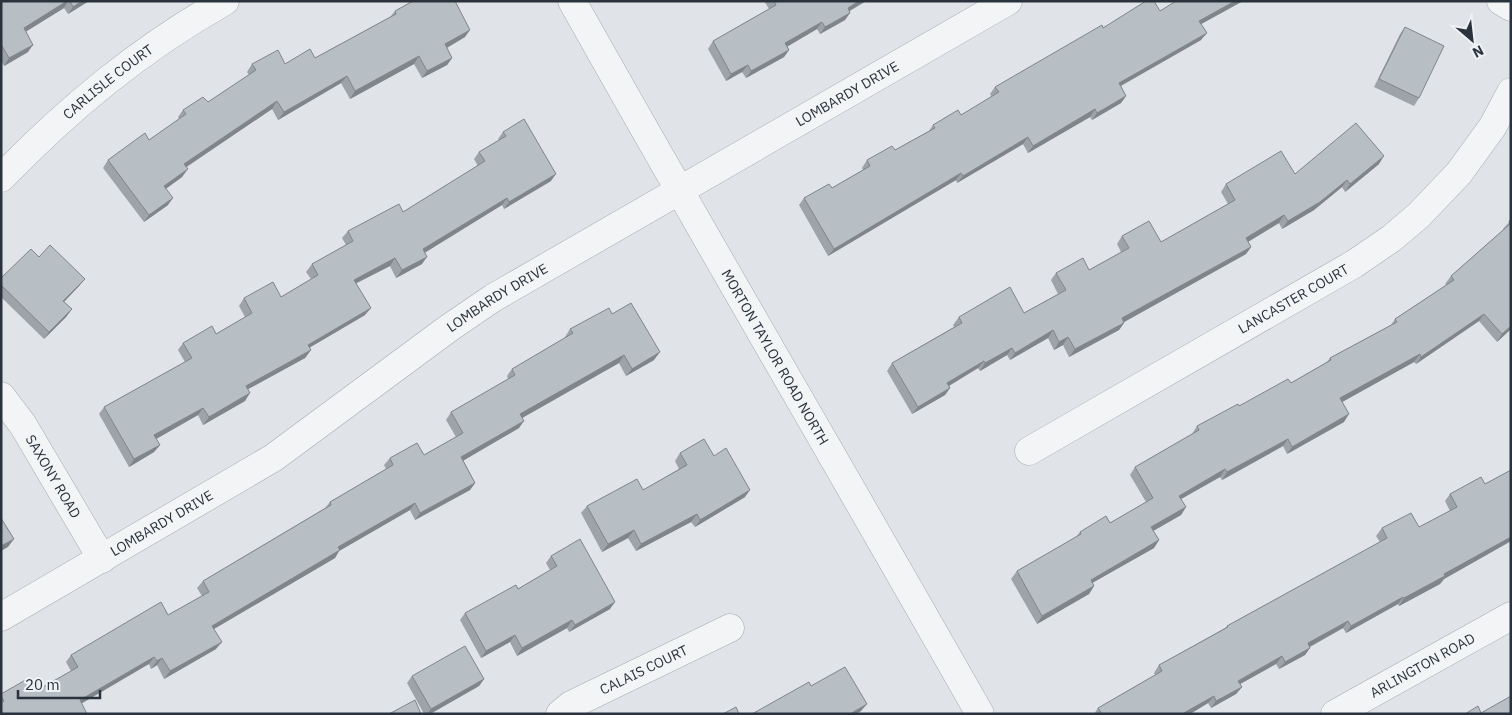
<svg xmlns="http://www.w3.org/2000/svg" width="1512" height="715" viewBox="0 0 1512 715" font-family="'IBM Plex Sans',sans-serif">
	<rect width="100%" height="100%" fill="#e0e4e8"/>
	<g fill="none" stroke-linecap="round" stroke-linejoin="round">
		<defs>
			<g id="minor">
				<path id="s1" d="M572 1C706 240 845 476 980 714"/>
				<polyline points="1501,1 1511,7"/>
				<path id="s2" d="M1 178C70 107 139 50 225 1"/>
				<path id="s3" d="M1 396 23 425 102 559"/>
				<path id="s4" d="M1029 451 1354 264 1392 238 1419 215 1459 173 1493 126 1511 92"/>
				<path id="s5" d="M1 617 273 458 449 328 493 298 1008 1"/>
				<path id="s6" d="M560 714 571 705 730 628"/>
				<path id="s7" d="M1335 714 1511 616"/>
			</g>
		</defs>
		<!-- minor casing -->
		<use href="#minor" stroke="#a6abb1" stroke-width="29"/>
		<!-- minor -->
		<use href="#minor" stroke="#f2f4f6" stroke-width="28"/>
	</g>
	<!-- wall -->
	<g fill="#9da3a9">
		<polygon points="1,1 89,1 68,14 64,8 26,31 28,52 4,66 1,61"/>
		<polygon points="764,1 866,1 850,11 845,20 820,34 817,29 787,46 789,50 784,57 746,78 742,72 726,81 708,49 713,41 769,9"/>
		<polygon points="1243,1 1201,24 1201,40 1121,86 1126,96 1121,103 1092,120 1090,117 1028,153 1023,144 957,183 956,180 828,256 799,205 804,198 832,188 863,170 862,168 867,160 895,150 929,131 933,125 961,115 992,97 990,94 995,87 1103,28 1160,11"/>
		<polygon points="395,11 465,37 447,48 452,58 447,65 422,78 414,64 350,99 341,83 278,120 272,109 186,167 182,177 166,188 168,205 144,222 103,168 108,160 149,140 179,119 178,117 183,110 208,102 249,75 247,72 252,64 285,64 315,58 390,17"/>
		<polygon points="1405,27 1419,98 1414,106 1374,87 1400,34"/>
		<polygon points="503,132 551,181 504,209 502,205 425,252 422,264 396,278 390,266 356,283 365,315 309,348 311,350 305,358 248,389 245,401 203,425 198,415 156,439 160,445 154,452 129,467 99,414 104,407 185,362 178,350 183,343 216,334 245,317 239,306 244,298 281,297 311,279 306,272 312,264 346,245 342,238 348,231 403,212 478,166 474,159 479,152 499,140 498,139"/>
		<polygon points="1379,164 1345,192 1342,187 1314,210 1282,229 1279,223 1248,242 1251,247 1246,254 1124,322 1124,323 1119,330 1069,357 1063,345 1054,350 1048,338 1010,360 1007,355 980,371 978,368 949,386 950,388 945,395 912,414 887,371 892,363 954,327 953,325 959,317 1024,313 1058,294 1051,280 1056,273 1089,270 1121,252 1117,244 1122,236 1161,242 1228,204 1221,192 1226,184 1295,174"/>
		<polygon points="1511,220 1511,329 1497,342 1479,321 1416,364 1414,362 1342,402 1344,422 1287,454 1283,446 1222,480 1220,477 1181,499 1186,507 1181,515 1153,531 1159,540 1154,548 1092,583 1094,586 1089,594 1037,624 1011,579 1017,571 1076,537 1080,532 1110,523 1146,502 1130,475 1135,467 1192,434 1197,426 1239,406 1291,383 1327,362 1330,358 1391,325 1395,319 1446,285 1445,284 1451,276 1504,229 1503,229"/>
		<polygon points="39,257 85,279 79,286 64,302 72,309 66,317 44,339 1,297 1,278"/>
		<polygon points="612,314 654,360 626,376 619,363 522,418 519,428 463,460 475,483 470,490 415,520 410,510 339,551 335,558 214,629 216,649 164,679 157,665 151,669 149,664 1,714 1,694 36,691 71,671 66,662 71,655 168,615 202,596 197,588 203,581 325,508 330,502 386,469 384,465 390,458 424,455 456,437 446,420 451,412 508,379 507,376 512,369 565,338 565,337 570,329"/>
		<polygon points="680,453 714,456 745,497 695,527 691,522 636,551 628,538 602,552 581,513 587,506 643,490 679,469 675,461"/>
		<polygon points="1511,470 1511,541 1444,579 1440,584 1399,606 1398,604 1346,633 1343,628 1310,647 1305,655 1279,669 1276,664 1240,684 1242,687 1236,694 1211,708 1208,703 1190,714 1094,714 1098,708 1155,675 1154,673 1159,665 1225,628 1227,626 1380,542 1376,536 1382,528 1419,527 1450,511 1445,501 1450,494 1485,484"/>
		<polygon points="551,556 610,609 569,632 567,628 517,656 510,642 481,658 460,620 465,613 518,589 550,570 546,563"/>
		<polygon points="412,676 484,679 479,686 430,714 424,714 407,683"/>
	</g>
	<!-- shaded-wall -->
	<g fill="#808589">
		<polygon points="67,1 68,1 64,8 19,36 24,28"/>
		<polygon points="82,1 89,1 68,14 73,7"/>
		<polygon points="859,1 866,1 842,15 848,8"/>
		<polygon points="1235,1 1243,1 1194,28 1199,21"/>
		<polygon points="850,13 845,20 820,34 825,27"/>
		<polygon points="822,22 817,29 780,51 785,43"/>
		<polygon points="470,30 465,37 439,52 445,44"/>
		<polygon points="1207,33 1201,40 1113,90 1119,83"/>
		<polygon points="33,45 28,52 4,66 9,58"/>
		<polygon points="789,50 784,57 746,78 751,71"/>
		<polygon points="419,56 414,64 350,99 355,91"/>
		<polygon points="452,58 447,65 422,78 427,71"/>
		<polygon points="748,65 742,72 726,81 731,74"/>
		<polygon points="347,76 341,83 278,120 284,112"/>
		<polygon points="1126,96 1121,103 1092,120 1097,113"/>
		<polygon points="277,101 272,109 179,172 184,164"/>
		<polygon points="1095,109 1090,117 1028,153 1033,146"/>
		<polygon points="1028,137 1023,144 957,183 963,176"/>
		<polygon points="1384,156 1379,164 1345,192 1350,184"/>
		<polygon points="188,169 182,177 159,194 164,186"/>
		<polygon points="961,173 956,180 828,256 834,249"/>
		<polygon points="556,174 551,181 504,209 509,202"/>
		<polygon points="1347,180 1342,187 1314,210 1282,229 1288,221"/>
		<polygon points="173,198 168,205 144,222 149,215"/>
		<polygon points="507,198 502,205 418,257 423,249"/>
		<polygon points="1284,215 1279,223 1241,246 1246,238"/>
		<polygon points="1251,247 1246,254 1117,326 1122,318"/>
		<polygon points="427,257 422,264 396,278 402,270"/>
		<polygon points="395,258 390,266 349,287 354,280"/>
		<polygon points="85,279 79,286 58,308 63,301"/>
		<polygon points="371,308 365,315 302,352 308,345"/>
		<polygon points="72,309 66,317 44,339 49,332"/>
		<polygon points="1484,314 1479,321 1416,364 1421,357"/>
		<polygon points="1124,323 1119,330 1069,357 1075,349"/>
		<polygon points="1511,326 1511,329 1497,342 1502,334"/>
		<polygon points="1053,330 1048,338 1010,360 1015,353"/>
		<polygon points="1068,337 1063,345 1054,350 1059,342"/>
		<polygon points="1012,348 1007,355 980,371 985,363"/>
		<polygon points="311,350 305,358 241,393 246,386"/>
		<polygon points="660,352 654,360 626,376 632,369"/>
		<polygon points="1420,354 1414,362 1335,406 1340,398"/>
		<polygon points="624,355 619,363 515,422 520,414"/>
		<polygon points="984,361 978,368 942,390 947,383"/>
		<polygon points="950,388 945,395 912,414 918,407"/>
		<polygon points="250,393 245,401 203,425 209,417"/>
		<polygon points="203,408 198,415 149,443 154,435"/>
		<polygon points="1349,414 1344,422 1287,454 1292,447"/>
		<polygon points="524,421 519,428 456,465 461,457"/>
		<polygon points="1288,439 1283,446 1222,480 1227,472"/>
		<polygon points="160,445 154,452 129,467 134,459"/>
		<polygon points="1225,469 1220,477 1174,503 1179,496"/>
		<polygon points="475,483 470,490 415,520 420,513"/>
		<polygon points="750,490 745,497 695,527 700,520"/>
		<polygon points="415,503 410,510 339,551 335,558 207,633 212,626 338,547"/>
		<polygon points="1186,507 1181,515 1146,535 1151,527"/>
		<polygon points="697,514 691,522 636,551 641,544"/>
		<polygon points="634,530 628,538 602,552 608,544"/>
		<polygon points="1511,537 1511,541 1444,579 1440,584 1399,606 1404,598 1444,574"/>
		<polygon points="14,539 8,547 1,551 1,546"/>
		<polygon points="1159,540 1154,548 1085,587 1091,580"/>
		<polygon points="1094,586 1089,594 1037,624 1042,616"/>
		<polygon points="1403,597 1398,604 1346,633 1351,626"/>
		<polygon points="615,602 610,609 569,632 575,625"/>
		<polygon points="572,620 567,628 517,656 522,648"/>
		<polygon points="1348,621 1343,628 1302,651 1308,643"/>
		<polygon points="515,635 510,642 481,658 486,651"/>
		<polygon points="222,642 216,649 164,679 170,671"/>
		<polygon points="1310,648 1305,655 1279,669 1285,662"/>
		<polygon points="1282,656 1276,664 1233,688 1238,681"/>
		<polygon points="154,657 149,664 74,708 80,700"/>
		<polygon points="162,658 157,665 151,669 157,661"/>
		<polygon points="484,679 479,686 430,714 427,714 431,709"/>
		<polygon points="1242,687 1236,694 1211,708 1216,701"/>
		<polygon points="1214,696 1208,703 1190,714 1182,714"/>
		<polygon points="867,704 861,711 857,714 850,714"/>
	</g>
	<!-- building -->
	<g fill="#b7bec4" stroke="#808589">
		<polygon points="1,1 67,1 24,28 33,45 9,58 2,46 1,46"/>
		<polygon points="70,1 82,1 73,7"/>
		<polygon points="413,1 455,1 470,30 445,44 452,58 427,71 419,56 355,91 347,76 284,112 277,101 184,164 188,169 164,186 173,198 149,215 108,160 145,133 149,140 186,114 183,110 203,97 208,102 256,70 252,64 278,50 285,64 310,49 315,58 396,14 395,11"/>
		<polygon points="774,1 859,1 848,8 850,13 825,27 822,22 785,43 789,50 751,71 748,65 731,74 713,41 776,5"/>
		<polygon points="1146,1 1154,1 1160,11 1176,1 1235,1 1199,21 1207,33 1119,83 1126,96 1097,113 1095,109 1033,146 1028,137 963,176 961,173 834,249 804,198 829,184 832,188 870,166 867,160 892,146 895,150 935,128 933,125 958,110 961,115 999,92 995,87 1102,25 1103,28"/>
		<polygon points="1405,27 1444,46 1419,98 1379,79"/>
		<polygon points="524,119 556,174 509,202 507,198 423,249 427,257 402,270 395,258 354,280 371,308 308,345 311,350 246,386 250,393 209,417 203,408 154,435 160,445 134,459 104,407 192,358 183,343 212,326 216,334 252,313 244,298 273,282 281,297 318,275 312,264 353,241 348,231 399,204 403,212 485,161 479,152 506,136 503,132"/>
		<polygon points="1356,123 1384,156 1350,184 1347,180 1320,202 1288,221 1284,215 1246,238 1251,247 1122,318 1124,323 1075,349 1068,337 1059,342 1053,330 1015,353 1012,348 985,363 984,361 947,383 950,388 918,407 892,363 962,323 959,317 1010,287 1024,313 1066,290 1056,273 1083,258 1089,270 1129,248 1122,236 1149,221 1161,242 1235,200 1226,184 1281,151 1295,174"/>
		<polygon points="1511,220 1511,326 1502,334 1484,314 1421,357 1420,354 1340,398 1349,414 1292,447 1288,439 1227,472 1225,469 1179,496 1186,507 1151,527 1159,540 1091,580 1094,586 1042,616 1017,571 1081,534 1080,532 1106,516 1110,523 1153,498 1135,467 1199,430 1197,426 1238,404 1239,406 1288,379 1291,383 1331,360 1330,358 1397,322 1395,319 1454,280 1451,276 1510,224 1509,221"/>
		<polygon points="50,245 85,279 63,301 72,309 49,332 1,285 1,278 31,249 39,257"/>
		<polygon points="631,303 660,352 632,369 624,355 520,414 524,421 461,457 475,483 420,513 415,503 338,547 340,550 212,626 222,642 170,671 162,658 157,661 154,657 80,700 87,714 1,714 1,703 4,701 1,696 1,694 29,678 36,691 78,667 71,655 161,602 168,615 209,592 203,581 331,505 330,502 393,465 390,458 417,443 424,455 463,433 451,412 515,375 512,369 573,333 570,329 609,308 612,314"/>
		<polygon points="704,439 714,456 726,448 750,490 700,520 697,514 641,544 634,530 608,544 587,506 637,479 643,490 687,465 680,453"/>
		<polygon points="1511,470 1511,537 1444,574 1445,576 1404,598 1403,597 1351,626 1348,621 1308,643 1310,648 1285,662 1282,656 1238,681 1242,687 1216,701 1214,696 1182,714 1102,714 1098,708 1162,671 1159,665 1228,627 1227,626 1387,538 1382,528 1411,513 1419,527 1457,507 1450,494 1481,477 1485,484"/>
		<polygon points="1,518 14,539 1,546"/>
		<polygon points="580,539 615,602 575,625 572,620 522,648 515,635 486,651 465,613 516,585 518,589 557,566 551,556"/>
		<polygon points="465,646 484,679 431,709 412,676"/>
		<polygon points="845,667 867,704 850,714 752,714 809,682 811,686"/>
		<polygon points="1511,696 1511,714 1465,714 1478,706 1481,713"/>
		<polygon points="415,700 421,714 389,714"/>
		<polygon points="736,707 739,714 723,714"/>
	</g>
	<g text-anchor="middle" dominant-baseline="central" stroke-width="4" stroke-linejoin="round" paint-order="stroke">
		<!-- street labels -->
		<g font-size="14" fill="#2a333d" stroke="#eff2f5">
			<text stroke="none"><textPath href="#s2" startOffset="144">CARLISLE COURT</textPath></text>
			<text stroke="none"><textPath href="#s5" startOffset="996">LOMBARDY DRIVE</textPath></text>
			<text stroke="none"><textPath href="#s4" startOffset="305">LANCASTER COURT</textPath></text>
			<text stroke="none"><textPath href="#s5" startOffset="591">LOMBARDY DRIVE</textPath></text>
			<text stroke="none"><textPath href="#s1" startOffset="410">MORTON TAYLOR ROAD NORTH</textPath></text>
			<text stroke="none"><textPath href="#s3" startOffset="96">SAXONY ROAD</textPath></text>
			<text stroke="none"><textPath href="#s5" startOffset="186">LOMBARDY DRIVE</textPath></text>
			<text stroke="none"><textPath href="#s7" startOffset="100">ARLINGTON ROAD</textPath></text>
			<text stroke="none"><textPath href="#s6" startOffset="95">CALAIS COURT</textPath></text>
		</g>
	</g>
	<!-- border -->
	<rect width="1512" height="715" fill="none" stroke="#2a333d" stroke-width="5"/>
	<!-- north arrow -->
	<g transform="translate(1472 40) rotate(152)" stroke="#eff2f5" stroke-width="4" paint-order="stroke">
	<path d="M0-4L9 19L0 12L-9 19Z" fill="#2a333d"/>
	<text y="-8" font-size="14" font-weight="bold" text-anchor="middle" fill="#2a333d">N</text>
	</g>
	<!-- scale -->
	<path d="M18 690v8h82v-8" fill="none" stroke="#2a333d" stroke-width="2.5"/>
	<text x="25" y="690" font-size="15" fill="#2a333d" stroke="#eff2f5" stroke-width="4" paint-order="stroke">20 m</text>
</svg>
